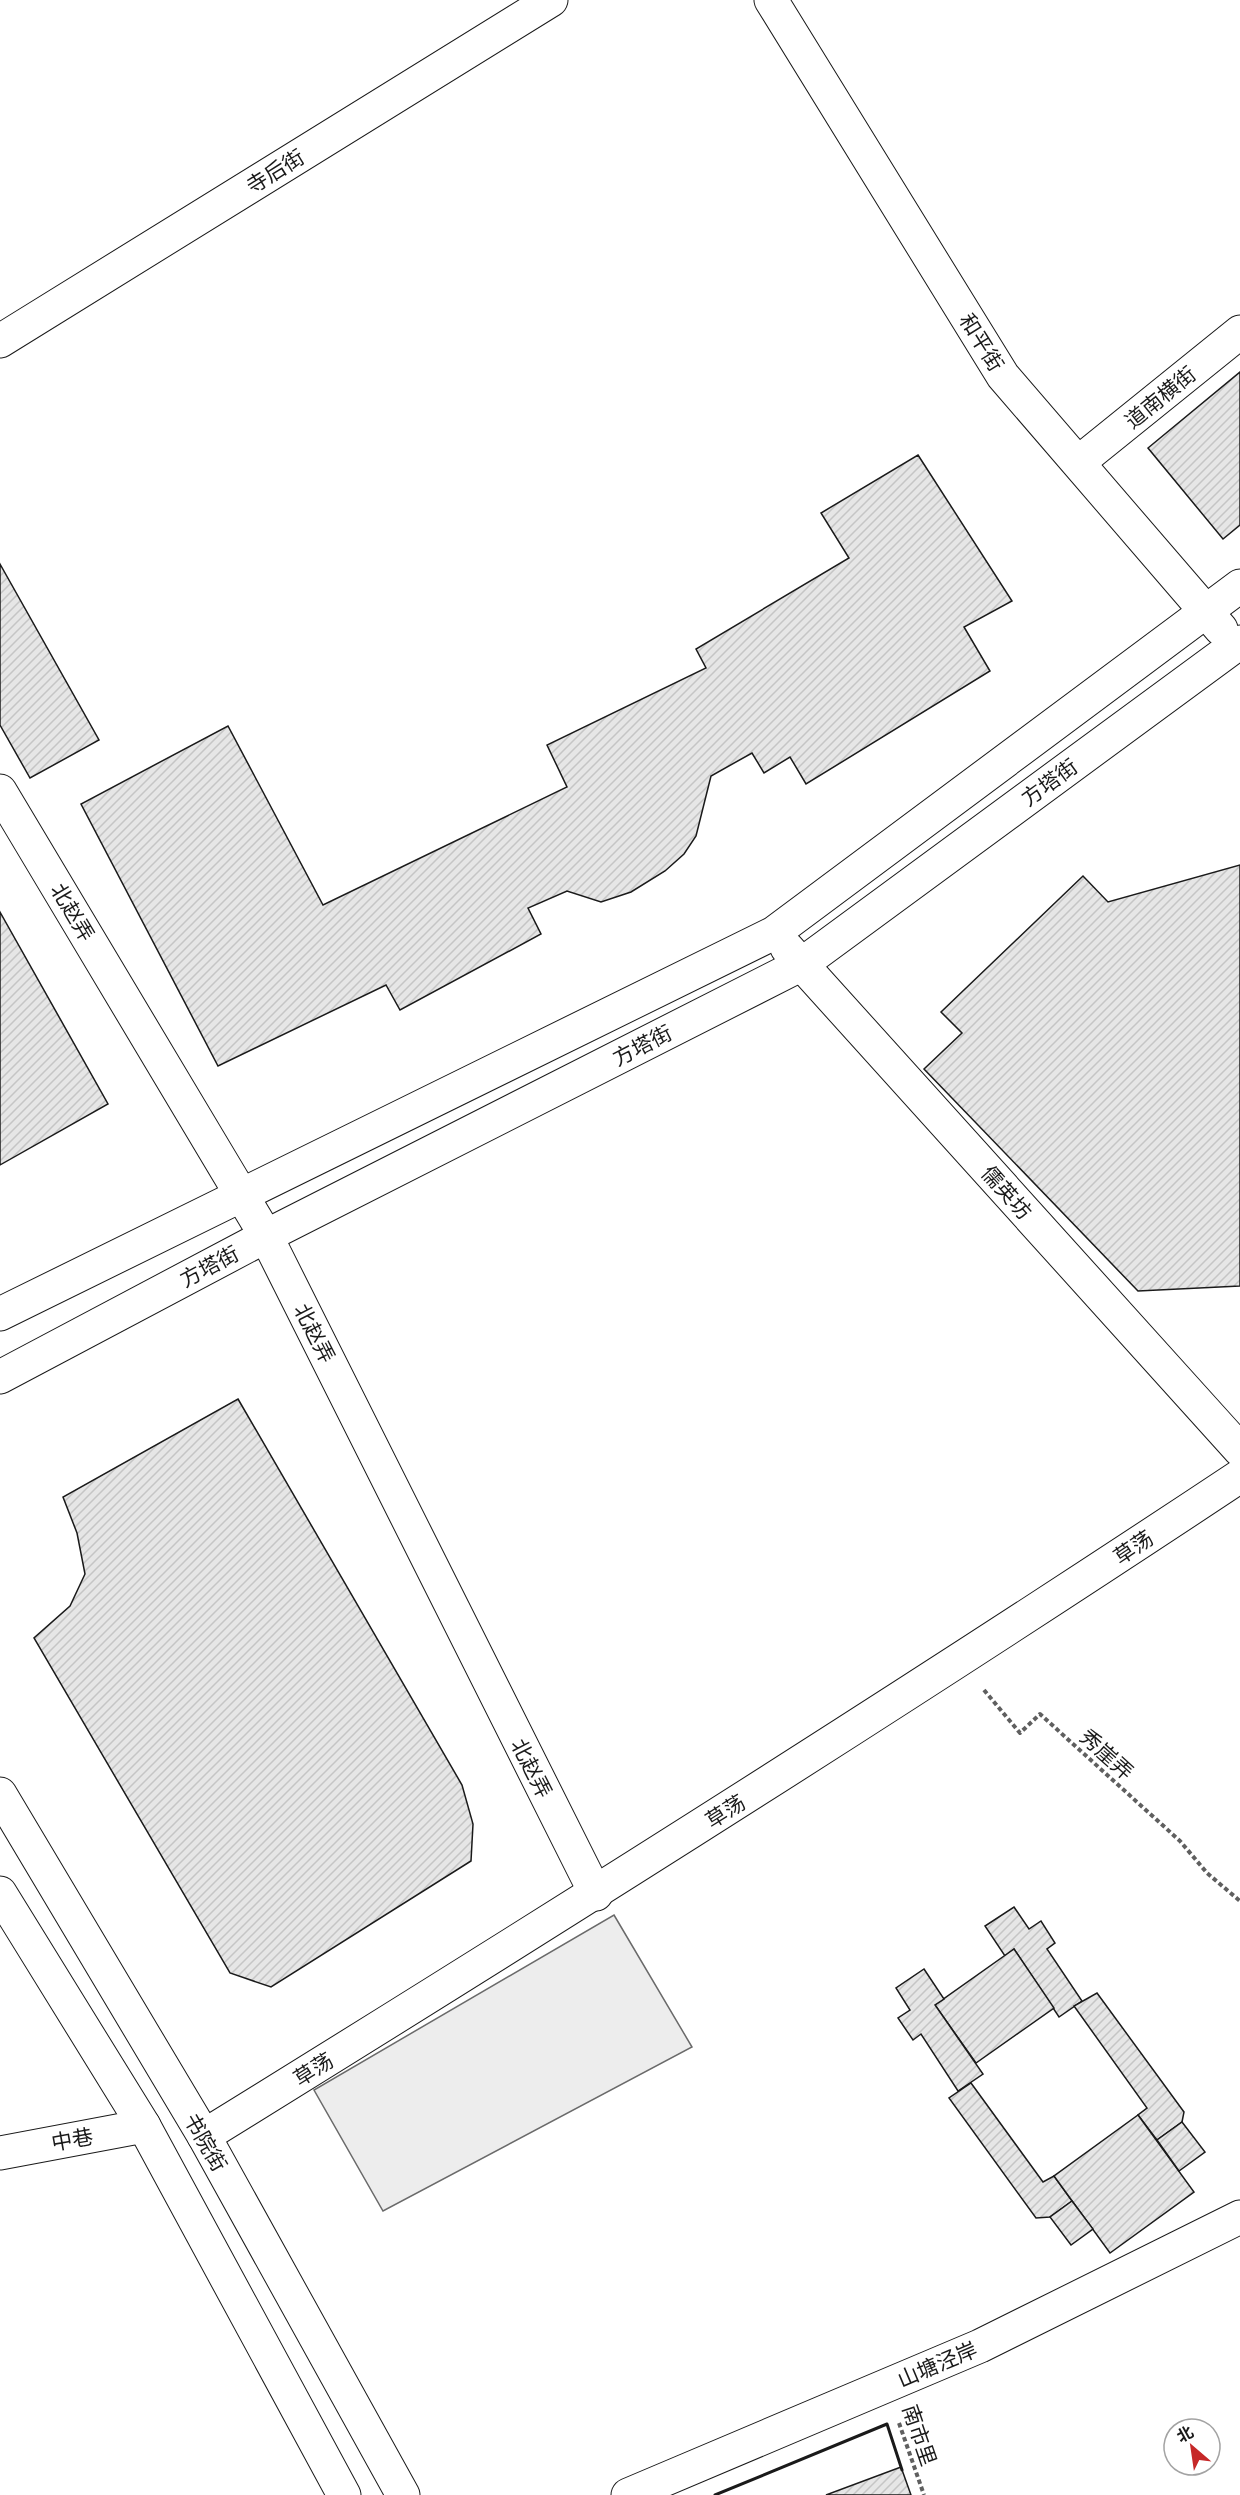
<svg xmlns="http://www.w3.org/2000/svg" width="1240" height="2495" viewBox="0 0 1240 2495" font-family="'Titillium Web','Noto Sans SC',sans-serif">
	<defs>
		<pattern id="building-hatch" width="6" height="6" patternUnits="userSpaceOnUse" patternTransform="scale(1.5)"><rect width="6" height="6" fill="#e6e6e6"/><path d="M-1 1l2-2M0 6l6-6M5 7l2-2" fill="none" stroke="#c5c5c5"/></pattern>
	</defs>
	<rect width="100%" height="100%" fill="#fff"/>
	<!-- parking -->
	<polygon fill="#ededed" stroke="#6a6a6a" stroke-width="1.5" points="614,1915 692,2047 383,2211 314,2090"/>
	<!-- building -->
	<g fill="url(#building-hatch)" stroke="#1a1a1a" stroke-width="1.5">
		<polygon points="1240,372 1240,525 1223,539 1148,448"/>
		<polygon points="918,455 1012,601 964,627 990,671 806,784 790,757 764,773 752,753 711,776 696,836 684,854 665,871 631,892 601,902 567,891 528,908 541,934 400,1010 386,985 218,1066 81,804 228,726 323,905 567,787 547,745 706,668 696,649 849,558 821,513"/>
		<polygon points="0,564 99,740 30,778 0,725"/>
		<polygon points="1240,865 1240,1286 1138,1291 924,1069 962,1033 941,1012 1083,876 1108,902"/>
		<polygon points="0,912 108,1104 0,1165"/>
		<polygon points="238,1399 462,1785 473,1824 471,1861 271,1987 230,1973 34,1638 70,1606 85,1574 77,1533 63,1497"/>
		<polygon points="1014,1907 1029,1929 1041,1921 1055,1943 1047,1949 1082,2001 1059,2017 1014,1949 1005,1956 985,1926"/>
		<polygon points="1014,1949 1054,2008 976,2063 935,2005"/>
		<polygon points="924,1969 944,1999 935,2005 983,2074 958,2091 921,2034 913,2040 898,2018 910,2010 896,1988"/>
		<polygon points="1097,1993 1184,2112 1182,2122 1157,2140 1138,2115 1147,2108 1074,2006"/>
		<polygon points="971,2083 1043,2182 1054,2176 1072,2201 1050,2217 1036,2218 949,2098"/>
		<polygon points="1138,2115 1194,2192 1110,2253 1054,2176"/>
		<polygon points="1182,2122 1205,2152 1179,2171 1157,2140"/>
		<polygon points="1072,2201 1093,2229 1071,2245 1050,2217"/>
		<polygon points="901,2467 911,2495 826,2495"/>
	</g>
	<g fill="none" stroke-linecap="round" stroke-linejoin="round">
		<defs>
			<g id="minor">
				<polyline points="771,0 1003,376 1221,629"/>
				<polyline points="0,341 551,0"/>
				<polyline points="1079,462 1240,332"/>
				<polyline points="0,791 266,1236 596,1894"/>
				<polyline points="787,948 1240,1450"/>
				<polyline points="0,1314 774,933 1240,586"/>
				<polyline points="0,1377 266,1236 802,964 1240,642"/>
				<path d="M204 2136C552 1921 898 1703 1240 1476"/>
				<polyline points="0,2153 144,2126"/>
				<polyline points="628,2495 980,2346 1240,2217"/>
			</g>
			<g id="major">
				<polyline points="0,1794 204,2136 403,2495"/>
				<polyline points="0,1893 144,2126 344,2495"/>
			</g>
		</defs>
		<!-- minor casing -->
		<use href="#minor" stroke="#1a1a1a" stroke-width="35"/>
		<!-- major casing -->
		<use href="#major" stroke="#1a1a1a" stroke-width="35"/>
		<!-- path -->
		<g stroke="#5f5f5f" stroke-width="4" stroke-dasharray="4.5 3" stroke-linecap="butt">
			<polyline points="984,1690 1020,1733 1040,1714 1180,1841 1207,1873 1240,1901"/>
			<polyline points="899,2423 924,2495"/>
		</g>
		<!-- minor -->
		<use href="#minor" stroke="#fff" stroke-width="33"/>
		<!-- major -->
		<use href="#major" stroke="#fff" stroke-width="33"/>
		<!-- wall -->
		<polyline stroke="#1a1a1a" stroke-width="3" points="715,2495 887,2424 902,2470"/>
	</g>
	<g text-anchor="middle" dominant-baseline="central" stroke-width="4.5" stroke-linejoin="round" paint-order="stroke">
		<!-- street labels -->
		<g font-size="21" fill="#1a1a1a" stroke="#fff">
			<text transform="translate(275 171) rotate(-32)">寺后街</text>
			<text transform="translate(982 342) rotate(58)">和平街</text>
			<text transform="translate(1160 397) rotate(-39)">道南横街</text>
			<text transform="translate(1049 782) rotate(-36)">方塔街</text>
			<text transform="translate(73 912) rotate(59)">北赵弄</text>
			<text transform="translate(642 1045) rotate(-27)">方塔街</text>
			<text transform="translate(1007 1192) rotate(48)">儒英坊</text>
			<text transform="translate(209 1266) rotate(-28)">方塔街</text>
			<text transform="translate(315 1333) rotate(63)">北赵弄</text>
			<text transform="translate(1133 1547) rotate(-34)">草荡</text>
			<text transform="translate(1107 1754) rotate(42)">秀崖弄</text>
			<text transform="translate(532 1768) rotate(63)">北赵弄</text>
			<text transform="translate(725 1811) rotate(-32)">草荡</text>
			<text transform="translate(313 2069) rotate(-32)">草荡</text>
			<text transform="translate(72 2139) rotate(-10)">中巷</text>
			<text transform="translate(206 2142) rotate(60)">书院街</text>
			<text transform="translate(937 2364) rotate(-23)">山塘泾岸</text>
			<text transform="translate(920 2435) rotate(71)">南市里</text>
		</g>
	</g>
	<!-- north arrow -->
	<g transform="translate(1192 2447) rotate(331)"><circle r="28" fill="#ffffff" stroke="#a3a3a3" stroke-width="1.5"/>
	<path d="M0-4.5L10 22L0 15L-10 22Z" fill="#c62828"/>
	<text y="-9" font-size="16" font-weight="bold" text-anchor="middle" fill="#1a1a1a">北</text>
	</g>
</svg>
